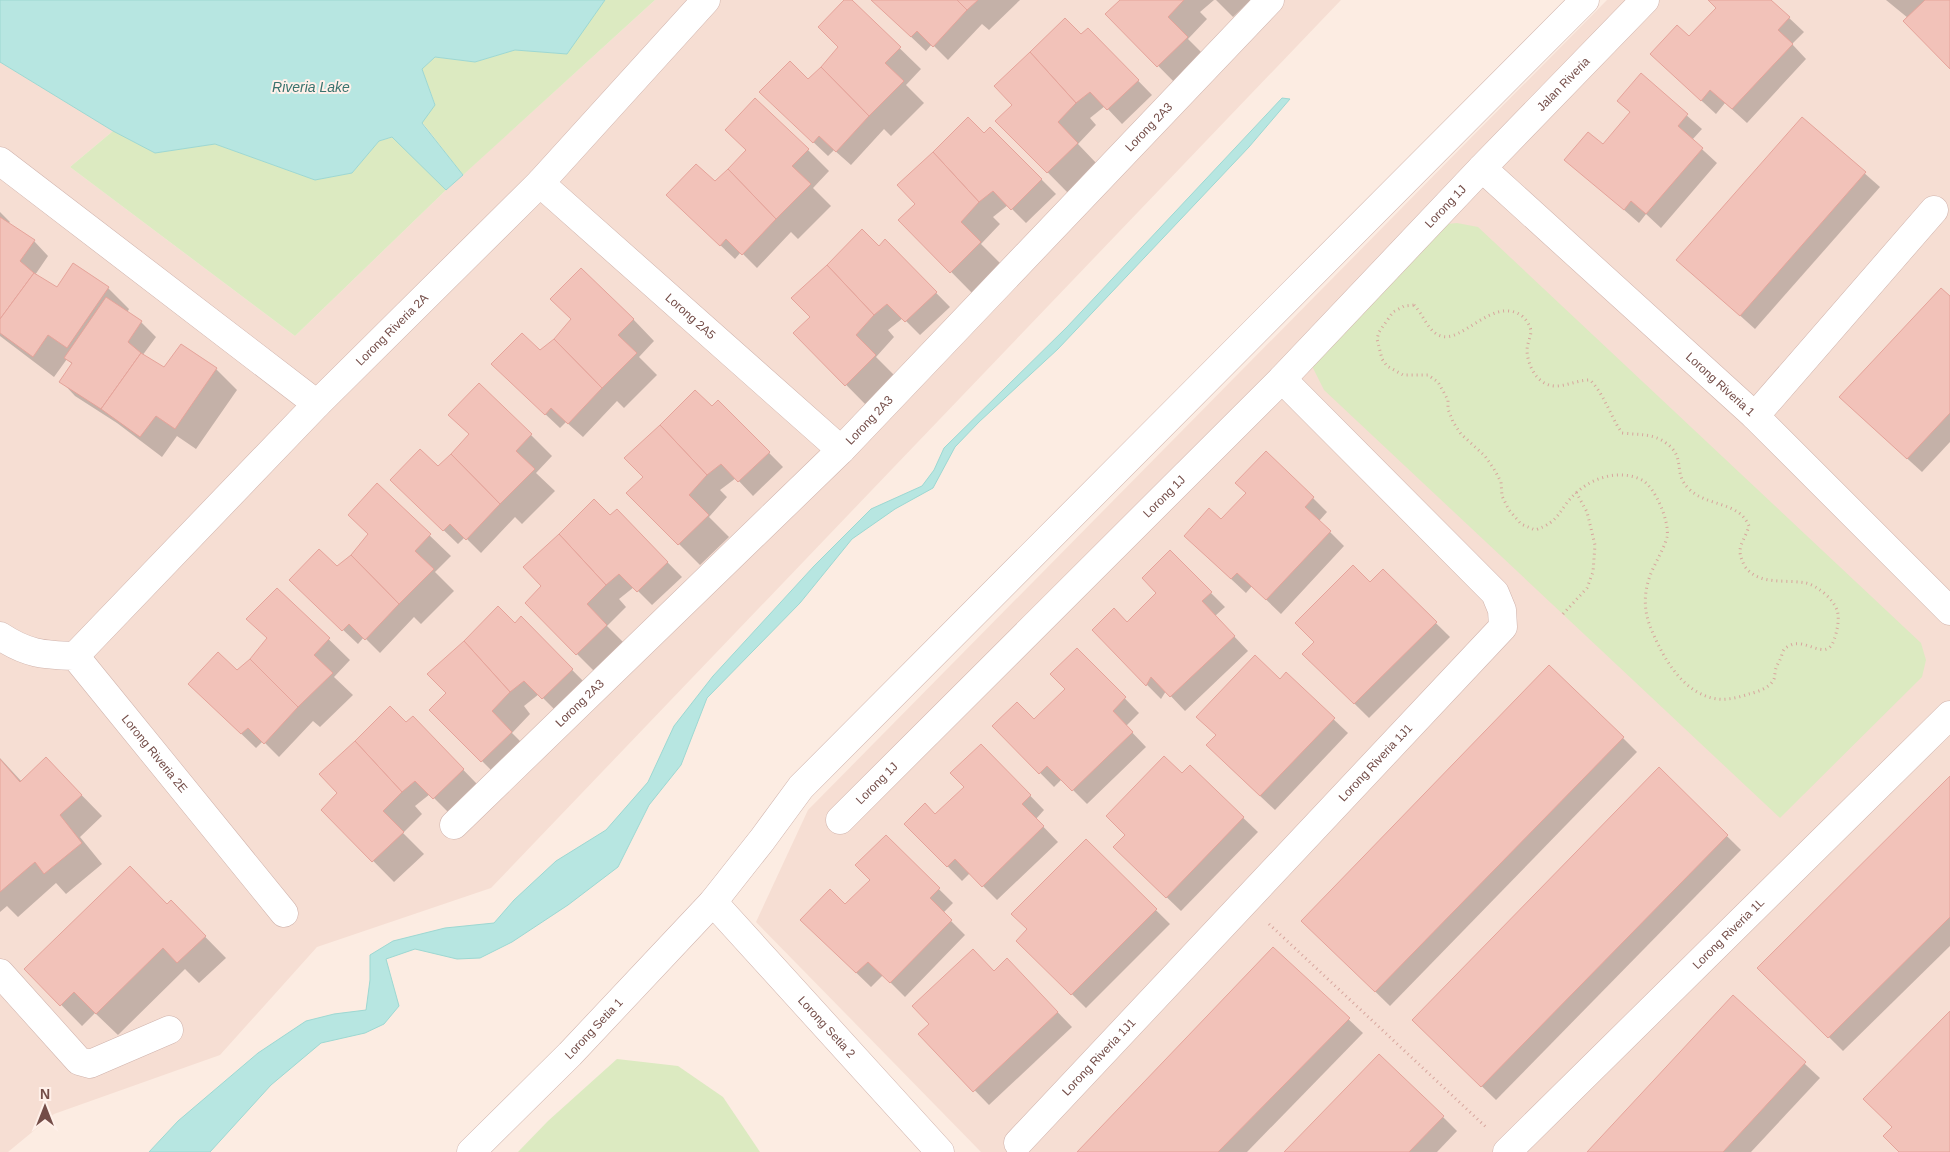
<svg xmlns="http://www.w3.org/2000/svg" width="1950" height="1152" viewBox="0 0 1950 1152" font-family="Helvetica,sans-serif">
	<rect width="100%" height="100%" fill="#fcece2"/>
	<!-- residential -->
	<g fill="#f6ded3">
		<polygon points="655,0 1341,0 491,888 317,947 220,1055 54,1114 8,1152 0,1152 0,62 113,131 70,167 295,336 446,190"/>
		<polygon points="1607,0 1950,0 1950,1152 981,1152 756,922 808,810"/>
	</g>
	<!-- green -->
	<g fill="#dceac1">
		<polygon points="605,0 655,0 463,175 422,122 435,104 422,69 434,57 475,62 515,50 566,54"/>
		<polygon points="113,131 155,153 215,144 315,180 352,173 379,141 393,137 446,190 295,336 70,167"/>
		<polygon points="1457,223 1478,227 1921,643 1926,660 1922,677 1780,818 1324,390 1313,368 1313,347 1437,225"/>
		<polygon points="617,1059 678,1066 723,1097 760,1152 518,1152 548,1121"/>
	</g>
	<!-- water -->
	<g fill="#b7e6e1" stroke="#9dd8d2">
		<polygon points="0,0 605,0 567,54 515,50 475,62 435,57 422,69 435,105 422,123 463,175 446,190 392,137 379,141 352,173 315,180 215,144 155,153 113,131 0,62"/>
		<polygon points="1282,98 1290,99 1249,147 1058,349 979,422 955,447 933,488 895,509 852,539 800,603 707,698 681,765 649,805 618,867 568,905 512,942 480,958 457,959 415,949 386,959 399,1006 384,1024 365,1033 321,1043 271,1085 210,1152 149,1152 178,1121 258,1053 306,1021 334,1014 366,1010 370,980 370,955 393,941 445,928 494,923 514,900 556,861 606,830 648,782 674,726 713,676 814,566 871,509 922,486 934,470 944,448 1067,327"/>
	</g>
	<!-- shadow -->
	<g fill="#0003">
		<polygon points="845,0 850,0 921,69 906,85 924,103 891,136 884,129 851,165 834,150 828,156 775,106 822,68 840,47"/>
		<polygon points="872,0 1020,0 989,30 982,24 948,60 932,44 926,51"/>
		<polygon points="1122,0 1214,0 1200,12 1207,19 1188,39 1208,59 1179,87 1107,14"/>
		<polygon points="1216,0 1251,0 1233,17"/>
		<polygon points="1709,0 1770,0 1804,32 1792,44 1806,59 1747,123 1725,103 1716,114 1666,68 1690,38 1718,8"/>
		<polygon points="1886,0 1950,0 1950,67 1908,18"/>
		<polygon points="1088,29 1152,95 1122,124 1105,106 1090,118 1096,125 1078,144 1098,165 1069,194 997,121"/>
		<polygon points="1641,75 1702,129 1692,140 1717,163 1661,228 1646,214 1639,223 1566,159 1603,146 1631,113 1618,101"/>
		<polygon points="1802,118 1880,187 1755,329 1678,260"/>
		<polygon points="990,128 1056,194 1026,223 1008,205 993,217 1000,224 981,244 1001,264 972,293 900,220"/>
		<polygon points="808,150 829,171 813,188 831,206 798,239 791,232 757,268 741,252 735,259 682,209 715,183"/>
		<polygon points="0,212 10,222 8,224 34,241 48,256 35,275 57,288 73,265 108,288 129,309 127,313 141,322 156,337 142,356 165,369 216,369 237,390 196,449 177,436 162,457 117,423 75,396 61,381 73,365 67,359 54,377 0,336"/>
		<polygon points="885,241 950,307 920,335 903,318 888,330 894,337 876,357 896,377 867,406 795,333"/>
		<polygon points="1950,298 1950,442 1922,472 1855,411"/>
		<polygon points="573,319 633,319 654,341 639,357 657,375 624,408 617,401 583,437 566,422 560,428 507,378 555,340"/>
		<polygon points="718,401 783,467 753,496 736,478 720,490 727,497 709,517 729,537 700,565 628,493"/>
		<polygon points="470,435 531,435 552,456 536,473 555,491 522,524 515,517 481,553 465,537 458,544 406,494 438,468"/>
		<polygon points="377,485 451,556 435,572 454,591 421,624 414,617 380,653 364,637 358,644 305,594 351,555 369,535"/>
		<polygon points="1313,498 1327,512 1319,521 1344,546 1281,614 1252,586 1246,593 1185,536 1222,521"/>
		<polygon points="617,511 682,577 652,605 634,587 619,599 626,607 607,626 627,646 598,675 526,603"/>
		<polygon points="1170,552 1225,607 1215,616 1248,651 1185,711 1166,691 1161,699 1093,630 1127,623 1158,593"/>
		<polygon points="1383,571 1450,637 1369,718 1304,654"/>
		<polygon points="277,589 350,660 334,677 353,695 320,727 313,721 279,757 263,741 256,748 204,698 251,659 268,639"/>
		<polygon points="521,618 586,684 557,712 539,694 524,706 530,714 512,733 532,753 503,782 431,710"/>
		<polygon points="1077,649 1139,713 1126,726 1146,747 1087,804 1062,779 1054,787 994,726 1034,721 1067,689"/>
		<polygon points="1286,674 1348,733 1275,810 1222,760"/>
		<polygon points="413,718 477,784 448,812 430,794 415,806 422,814 403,833 424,854 394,882 323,810"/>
		<polygon points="1623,738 1637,752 1390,1006 1317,935"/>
		<polygon points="981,745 1044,810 1036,819 1058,842 997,900 970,873 962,881 906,824 935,815 965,787"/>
		<polygon points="0,758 22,782 67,780 102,816 80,837 102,864 66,894 56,883 18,917 7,906 0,912"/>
		<polygon points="1190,767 1258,832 1181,911 1129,861 1182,775"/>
		<polygon points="1659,769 1741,850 1496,1100 1428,1034"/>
		<polygon points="1950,778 1950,946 1843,1051 1759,968"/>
		<polygon points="886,837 953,903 943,913 965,935 905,997 883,975 871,987 816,934 872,880"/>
		<polygon points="1086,841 1170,924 1086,1008 1018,941 1029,929"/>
		<polygon points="171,902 226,958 199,983 185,969 118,1035 95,1013 82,1026 26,969 167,905"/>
		<polygon points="1273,948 1363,1033 1247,1152 1078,1152"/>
		<polygon points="994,972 1021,974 1072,1027 989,1105 920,1034"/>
		<polygon points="1733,997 1820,1078 1751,1152 1589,1152"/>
		<polygon points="1443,1117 1457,1131 1437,1152 1286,1152"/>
	</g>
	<!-- building -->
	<g fill="#f2c2b9" stroke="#e5a39a">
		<polygon points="844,0 852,0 901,47 885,63 904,81 869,116 821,67 838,47 818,27"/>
		<polygon points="871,0 957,0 967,10 933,47 917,31 911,37"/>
		<polygon points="957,0 978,0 967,10"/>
		<polygon points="1120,0 1184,0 1168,17 1188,37 1157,67 1105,14"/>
		<polygon points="1708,0 1771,0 1790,17 1778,30 1793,44 1732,109 1710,90 1701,101 1650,54 1677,25 1689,36 1716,8"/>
		<polygon points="1925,0 1950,0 1950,69 1903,21"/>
		<polygon points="1065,18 1081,34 1088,28 1139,80 1107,110 1090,92 1076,103 1030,52"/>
		<polygon points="1030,52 1076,103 1058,122 1078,143 1047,173 995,121 1012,105 994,86"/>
		<polygon points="790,61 808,79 821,67 869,116 836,152 819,136 813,143 759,92"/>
		<polygon points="1641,73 1688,114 1678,126 1703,148 1646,214 1631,201 1624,210 1564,160 1588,132 1603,144 1630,112 1617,101"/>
		<polygon points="755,98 809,149 792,166 811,184 776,219 728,169 746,150 725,130"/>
		<polygon points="968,117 984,133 990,127 1042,179 1011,210 993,191 979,202 933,152"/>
		<polygon points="1802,117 1866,172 1740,316 1676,260"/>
		<polygon points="933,152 979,202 961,222 981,242 950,273 898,220 915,204 897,185"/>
		<polygon points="696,164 715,181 728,169 776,219 742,255 726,239 720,246 666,195"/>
		<polygon points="0,217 35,240 20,261 34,273 0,319"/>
		<polygon points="862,229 879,246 885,239 937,292 905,322 887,304 874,315 827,265"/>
		<polygon points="73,263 109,287 67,348 48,335 33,357 0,333 0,319 34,273 57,287"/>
		<polygon points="827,265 874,315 856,335 876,355 845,386 793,333 810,317 791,298"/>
		<polygon points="581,268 634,319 618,335 637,353 602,388 554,339 571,319 550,299"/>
		<polygon points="1941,288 1950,296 1950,413 1907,459 1839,397"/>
		<polygon points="106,297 142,321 128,342 141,353 101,409 59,382 72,363 64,358"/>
		<polygon points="522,333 540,350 554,339 602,388 568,424 551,408 545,415 491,364"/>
		<polygon points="181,344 217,368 175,429 156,416 140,437 101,409 141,353 164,367"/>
		<polygon points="479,383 532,434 516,451 535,469 500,504 451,454 469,434 448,415"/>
		<polygon points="695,390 712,406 718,400 770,452 738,482 721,464 707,475 660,425"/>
		<polygon points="660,425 707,475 689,495 709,515 678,545 626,493 643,477 624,458"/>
		<polygon points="420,449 438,466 451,454 500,504 466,540 450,524 443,531 390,480"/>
		<polygon points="1266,451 1314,497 1305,507 1331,531 1266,600 1237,573 1231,579 1184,536 1209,508 1221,519 1246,493 1235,483"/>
		<polygon points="377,483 431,534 415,551 434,569 399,604 351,555 368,534 348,515"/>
		<polygon points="594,499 610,515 617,509 668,562 637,592 619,574 606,585 559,534"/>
		<polygon points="559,534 606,585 587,604 607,625 576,655 525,603 541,586 523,567"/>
		<polygon points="319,549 337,566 351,555 399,604 365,640 349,624 342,631 289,580"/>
		<polygon points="1170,550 1212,592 1202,601 1235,636 1170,697 1151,677 1146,686 1092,630 1114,608 1127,622 1156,593 1142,578"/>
		<polygon points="1353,565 1370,582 1383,569 1437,622 1354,704 1302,654 1314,642 1295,623"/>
		<polygon points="277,588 330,638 314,655 333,673 298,707 250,659 267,638 246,619"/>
		<polygon points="498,606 515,623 521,616 573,669 542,699 524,681 510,692 464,641"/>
		<polygon points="464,641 510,692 492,711 512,732 481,762 429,710 446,693 427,674"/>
		<polygon points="1077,648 1126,697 1113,711 1133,732 1072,791 1047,766 1039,774 992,726 1017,702 1034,719 1065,689 1050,674"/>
		<polygon points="218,652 237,670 250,659 298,707 264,744 248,728 241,734 188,684"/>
		<polygon points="1255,655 1280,679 1286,672 1335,718 1260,796 1206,745 1216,735 1196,717"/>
		<polygon points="1549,665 1624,737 1375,992 1301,921"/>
		<polygon points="390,706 406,722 413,716 464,769 433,799 415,781 402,792 355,741"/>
		<polygon points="355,741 402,792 383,811 404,832 372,862 321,810 337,793 319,774"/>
		<polygon points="981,744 1031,795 1022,804 1044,826 982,887 955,859 947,867 904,824 925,803 935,814 964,787 950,773"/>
		<polygon points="1164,756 1182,773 1190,765 1244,817 1166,898 1113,847 1125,835 1106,816"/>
		<polygon points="46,757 82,795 60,815 82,843 44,874 35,862 0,892 0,759 20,782"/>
		<polygon points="1659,767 1728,835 1481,1087 1412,1020"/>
		<polygon points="1950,776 1950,917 1828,1038 1757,968"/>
		<polygon points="886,835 940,888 930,898 952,920 890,983 868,962 856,973 800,920 830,889 845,904 870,880 855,865"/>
		<polygon points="1086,839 1157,909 1071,995 1016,941 1027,929 1011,914"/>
		<polygon points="130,866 167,904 171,900 206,936 177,963 163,948 96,1014 74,992 60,1006 24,969"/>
		<polygon points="1273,947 1350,1018 1218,1152 1077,1152"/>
		<polygon points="973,949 994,971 1007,958 1058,1012 973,1092 918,1034 929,1024 912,1006"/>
		<polygon points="1733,995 1806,1062 1723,1152 1587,1152"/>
		<polygon points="1950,1011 1950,1152 1899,1152 1883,1136 1892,1127 1863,1099"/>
		<polygon points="1379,1054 1444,1116 1409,1152 1284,1152"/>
	</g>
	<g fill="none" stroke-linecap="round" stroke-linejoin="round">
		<defs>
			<g id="street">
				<polyline points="0,161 317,404"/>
				<path id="s1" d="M1482 168 1755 416 1950 611"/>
				<path id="s2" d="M540 183 841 450"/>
				<polyline points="1755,416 1934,210"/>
				<path id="s3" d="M0 636C27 654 43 655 75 656L284 913"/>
				<path id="s4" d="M75 656 317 404 540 183 706 0"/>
				<path id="s5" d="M840 820 1282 379 1482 168 1645 0"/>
				<path id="s6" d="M454 825 841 450 1270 0"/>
				<path id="s7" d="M713 902 940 1152"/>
				<polyline points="0,973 79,1061 90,1064 169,1030"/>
				<path id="s8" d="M1018 1143 1503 627 1502 610 1495 593 1282 379"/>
				<path id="s9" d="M471 1152 570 1054 713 902 762 840 801 787 1585 0"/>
				<path id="s10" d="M1507 1152 1950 715"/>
			</g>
		</defs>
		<!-- street casing -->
		<use href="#street" stroke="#d0b3ac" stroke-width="29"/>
		<!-- path -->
		<g stroke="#d7a59d" stroke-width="3" stroke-dasharray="1 4" stroke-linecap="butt">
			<path d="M1414 305C1423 314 1428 332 1441 336 1462 343 1491 299 1519 314 1525 317 1531 326 1531 332 1530 339 1527 344 1527 351 1528 367 1538 386 1556 386 1567 386 1577 380 1590 380 1605 395 1610 416 1622 433 1638 435 1653 433 1666 443 1687 458 1672 473 1689 489 1707 507 1739 501 1749 526 1747 534 1740 544 1740 551 1740 556 1742 560 1744 565 1757 586 1785 579 1806 583 1818 586 1833 599 1837 610 1840 618 1837 632 1834 640 1826 663 1805 636 1789 646 1785 648 1783 650 1782 654 1781 659 1778 663 1776 668 1775 671 1775 675 1774 679 1770 688 1757 692 1749 694 1737 698 1724 701 1712 698 1680 690 1661 654 1650 626 1643 608 1644 589 1652 571 1657 559 1664 549 1667 537 1670 522 1655 487 1642 480 1620 469 1593 477 1576 493 1558 509 1562 521 1535 530L1521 524 1509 510 1502 496 1501 482 1494 469 1485 456 1461 434 1453 422 1448 409V400L1438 382 1428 375H1403L1387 366 1382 359 1377 339 1379 332 1393 312 1404 306Z"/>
			<polyline points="1563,614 1587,588 1593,572 1595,545 1587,512 1576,492"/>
			<polyline points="1269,924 1487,1128"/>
		</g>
		<!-- street -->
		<use href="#street" stroke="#fff" stroke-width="28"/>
	</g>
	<g text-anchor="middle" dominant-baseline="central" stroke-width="4" stroke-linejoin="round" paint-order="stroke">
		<!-- street labels -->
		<g font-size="12" fill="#744d48" stroke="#fff0e9">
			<text stroke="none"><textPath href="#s5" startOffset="1032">Jalan Riveria</textPath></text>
			<text stroke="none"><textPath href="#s6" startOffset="985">Lorong 2A3</textPath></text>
			<text stroke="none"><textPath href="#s5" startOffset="862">Lorong 1J</textPath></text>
			<text stroke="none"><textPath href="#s2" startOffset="201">Lorong 2A5</textPath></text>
			<text stroke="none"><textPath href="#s4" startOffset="455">Lorong Riveria 2A</textPath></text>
			<text stroke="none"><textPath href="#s1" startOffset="322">Lorong Riveria 1</textPath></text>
			<text stroke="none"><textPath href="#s6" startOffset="580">Lorong 2A3</textPath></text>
			<text stroke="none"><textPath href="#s5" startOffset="458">Lorong 1J</textPath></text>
			<text stroke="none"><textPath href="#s6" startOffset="175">Lorong 2A3</textPath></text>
			<text stroke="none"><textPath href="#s3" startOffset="205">Lorong Riveria 2E</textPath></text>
			<text stroke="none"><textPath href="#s8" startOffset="522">Lorong Riveria 1J1</textPath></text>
			<text stroke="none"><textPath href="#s5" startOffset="52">Lorong 1J</textPath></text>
			<text stroke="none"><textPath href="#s10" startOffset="311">Lorong Riveria 1L</textPath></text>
			<text stroke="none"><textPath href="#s7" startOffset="169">Lorong Setia 2</textPath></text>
			<text stroke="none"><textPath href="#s9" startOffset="174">Lorong Setia 1</textPath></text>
			<text stroke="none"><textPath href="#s8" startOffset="118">Lorong Riveria 1J1</textPath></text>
		</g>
		<!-- water labels -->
		<g font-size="14" font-style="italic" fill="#39736e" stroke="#fff0e9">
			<text x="311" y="87">Riveria Lake</text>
		</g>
	</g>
	<!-- north arrow -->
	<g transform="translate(45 1107)" stroke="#fff0e9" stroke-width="4" paint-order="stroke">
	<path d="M0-4L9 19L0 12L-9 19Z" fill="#744d48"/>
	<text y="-8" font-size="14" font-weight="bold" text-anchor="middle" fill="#744d48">N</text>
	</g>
</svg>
